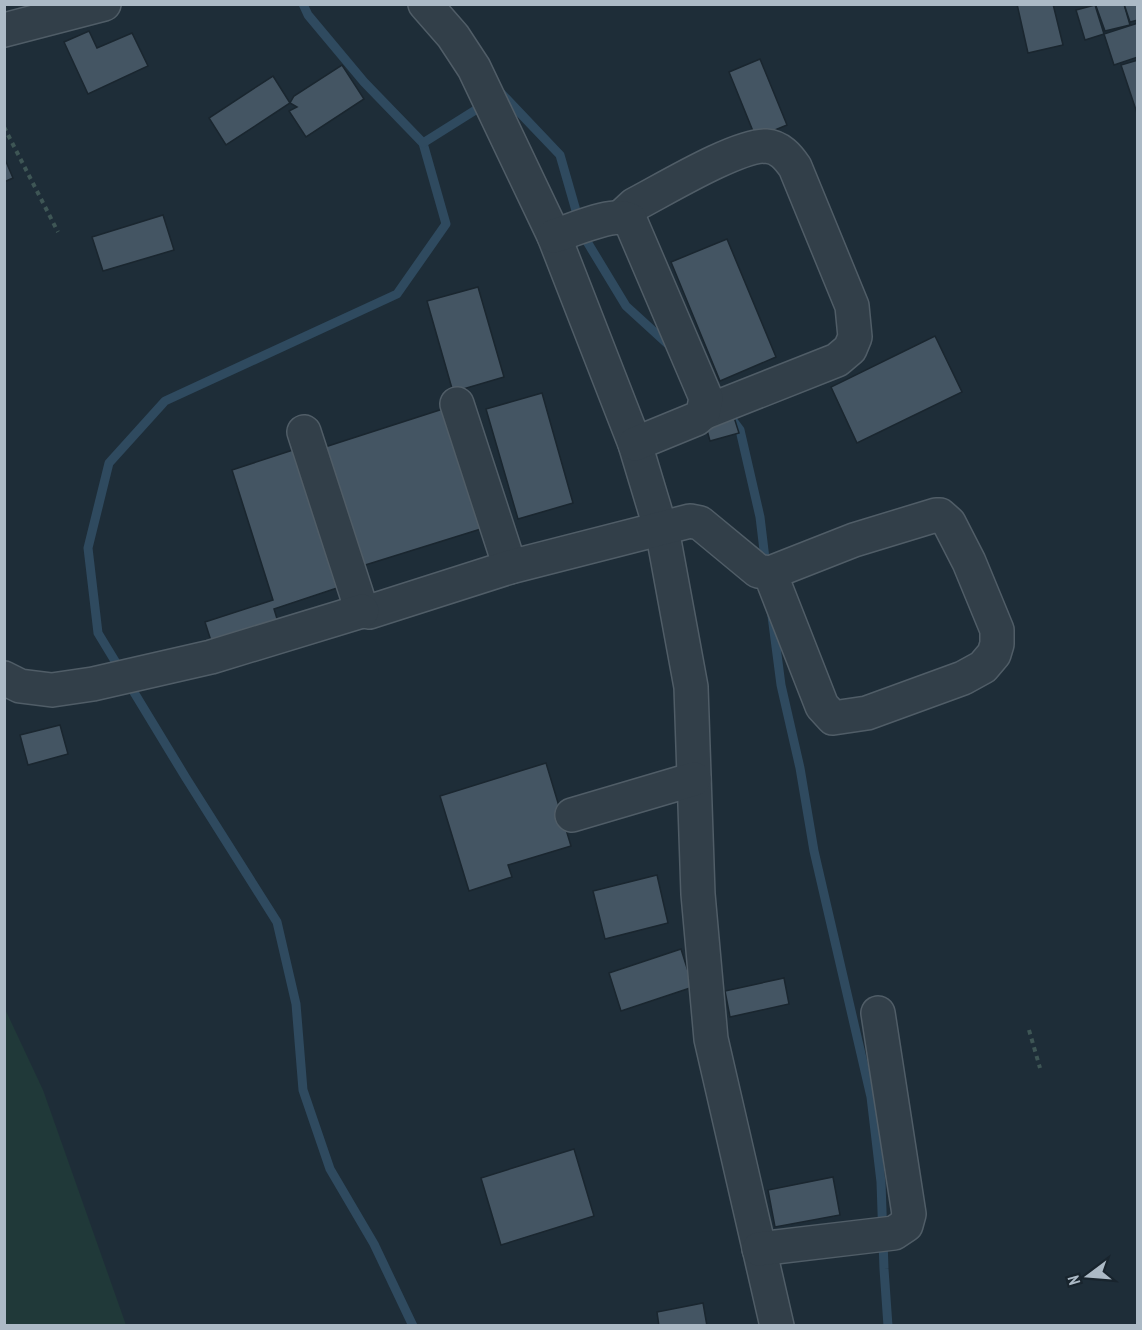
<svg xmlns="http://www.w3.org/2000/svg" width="1142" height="1330" viewBox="0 0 1142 1330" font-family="'PT Sans Narrow',sans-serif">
	<rect width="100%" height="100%" fill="#1e2d38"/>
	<!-- green -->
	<polygon fill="#203939" points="5,1009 43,1090 126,1325 5,1325"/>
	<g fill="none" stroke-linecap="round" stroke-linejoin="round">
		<!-- stream -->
		<g stroke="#2f4a5f" stroke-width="9">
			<polyline points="303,4 308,15 364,82 423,143 446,224 397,294 165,401 109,463 88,548 98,633 186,778 277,922 296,1004 303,1090 330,1169 374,1244 413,1326"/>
			<polyline points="499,94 501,93 560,155 583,235 626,306 672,348"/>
			<polyline points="423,143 485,104"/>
			<polyline points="731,418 740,430 760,517 766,567"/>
			<polyline points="772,616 781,685 800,768 814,851 871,1097 881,1182 884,1269 888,1326"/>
		</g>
	</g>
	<!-- building -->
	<g fill="#445563" stroke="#1a262f" stroke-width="1.5">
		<polygon points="1017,4 1053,4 1063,45 1028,53"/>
		<polygon points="1099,4 1124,4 1130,25 1105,31 1096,6"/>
		<polygon points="1124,4 1138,4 1138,20 1130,22"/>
		<polygon points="1095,5 1104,34 1085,40 1076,10"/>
		<polygon points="1138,23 1138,57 1114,65 1104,34"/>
		<polygon points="89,31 97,48 132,33 148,66 88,94 64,42"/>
		<polygon points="760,59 787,125 760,136 757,141 729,72"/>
		<polygon points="1138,60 1138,116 1121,65"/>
		<polygon points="342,65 364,99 306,137 289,111 297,107 290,103 294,96"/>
		<polygon points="273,76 290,103 226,145 209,118"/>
		<polygon points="4,157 13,178 4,182"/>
		<polygon points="163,215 174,250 103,271 92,237"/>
		<polygon points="727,239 776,357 720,381 671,262"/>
		<polygon points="478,287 504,377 453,392 427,301"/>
		<polygon points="935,336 962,392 857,443 831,387"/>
		<polygon points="542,393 573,503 518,519 486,409"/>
		<polygon points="446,408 484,528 362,566 325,447"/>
		<polygon points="733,414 739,433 710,441 705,423"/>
		<polygon points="293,450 337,588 274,609 286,648 220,669 205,622 273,600 232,470"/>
		<polygon points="60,725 68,754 28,765 20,735"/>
		<polygon points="546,763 571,846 508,865 512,877 469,891 440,796"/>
		<polygon points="657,875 668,923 605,939 593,891"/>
		<polygon points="681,949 693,987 621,1011 609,973"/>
		<polygon points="784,978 789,1004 730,1017 725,991"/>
		<polygon points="574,1149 594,1216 501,1245 481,1178"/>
		<polygon points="833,1177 840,1215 775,1227 768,1190"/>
		<polygon points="703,1303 707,1326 659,1326 657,1312"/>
	</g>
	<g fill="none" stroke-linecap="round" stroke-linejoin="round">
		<defs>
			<g id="minor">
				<polyline points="425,4 453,36 474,68 554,236 635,444 664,540 691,687 698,894 711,1039 777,1326"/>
				<polyline points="4,30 104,4"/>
				<path d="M621 217 634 205C663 190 737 145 766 146 780 147 788 157 795 167L852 306 855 337 850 349 837 360 703 413"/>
				<path d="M554 236C571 231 614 211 630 220L706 398 703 413 696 419 635 444"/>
				<polyline points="457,404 510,567"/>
				<polyline points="304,432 362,611 369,612 510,567 690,521 700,523 758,571 770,573 854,540 936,515 940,515 949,523 969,562 997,630 997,644 994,654 983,667 963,678 867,713 833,718 822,706 770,573"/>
				<polyline points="4,678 20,686 52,690 93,684 211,657 362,611"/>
				<polyline points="572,815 694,779"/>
				<polyline points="759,1249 894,1233 906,1225 909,1214 878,1013"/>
			</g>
		</defs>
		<!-- minor casing -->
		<use href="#minor" stroke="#505d67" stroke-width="36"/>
		<!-- path -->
		<g stroke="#3e5655" stroke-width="4" stroke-dasharray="4.5 4.5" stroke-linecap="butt">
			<polyline points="4,127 58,232"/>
			<polyline points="1029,1030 1040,1068"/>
		</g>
		<!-- minor -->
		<use href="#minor" stroke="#323f49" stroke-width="33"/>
	</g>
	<!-- border -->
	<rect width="1142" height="1330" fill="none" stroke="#acbac6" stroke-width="12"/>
	<!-- north arrow -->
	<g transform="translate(1088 1276) rotate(254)" stroke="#18242d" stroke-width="4.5" paint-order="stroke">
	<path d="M0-4.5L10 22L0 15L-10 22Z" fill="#acbac6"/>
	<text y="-9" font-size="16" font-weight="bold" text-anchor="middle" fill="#acbac6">N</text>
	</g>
</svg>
